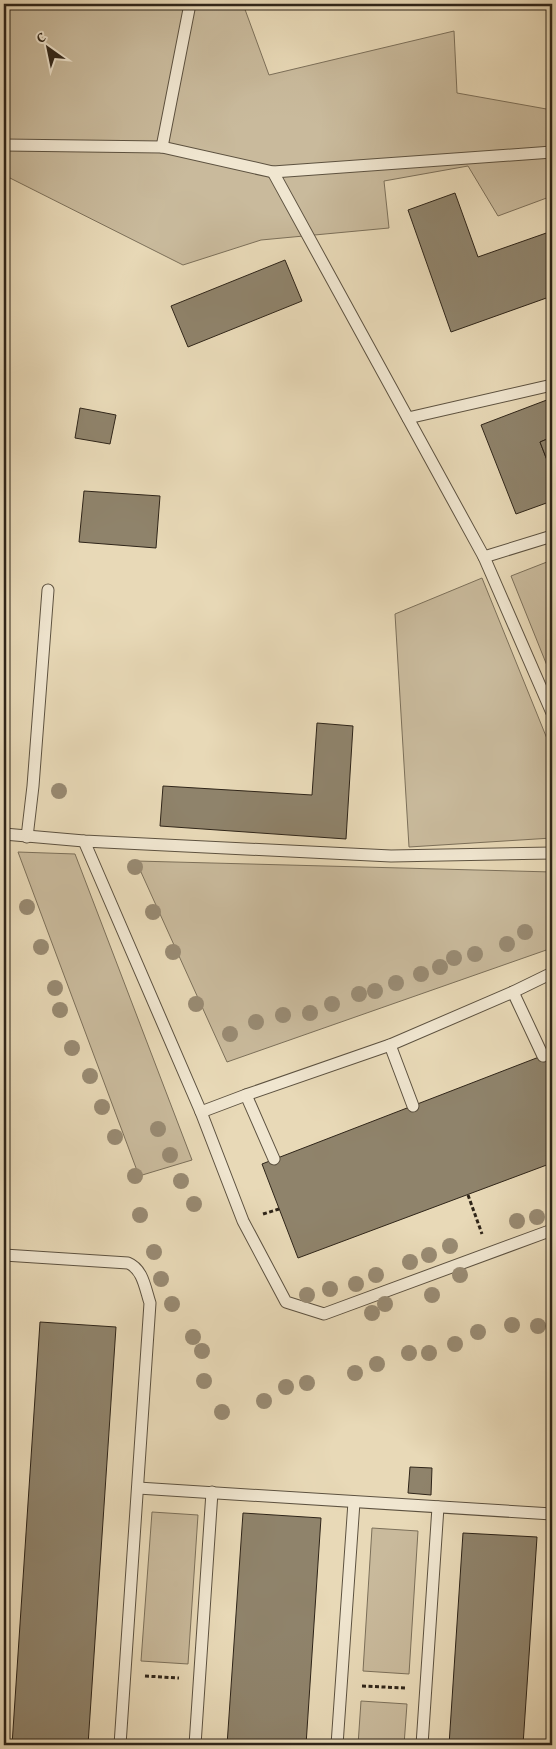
<svg xmlns="http://www.w3.org/2000/svg" width="556" height="1749" viewBox="0 0 556 1749" font-family="'Gentium Book Plus',serif">
	<rect width="100%" height="100%" fill="#e8d9b7"/>
	<filter id="stains"><feTurbulence type="fractalNoise" baseFrequency=".004" numOctaves="4"/><feColorMatrix values="0 0 0 0 .2 0 0 0 0 .09 0 0 0 0 .02 0 0 0 .5 -.17"/></filter>
	<radialGradient id="worn" r=".72"><stop offset=".6" stop-color="#630" stop-opacity="0"/><stop offset="1" stop-color="#630" stop-opacity=".3"/></radialGradient>
	<!-- green -->
	<g fill="#c9ba9c" stroke="#7c705a">
		<polygon points="4,4 243,4 269,75 454,31 457,93 552,110 552,196 498,216 468,166 384,181 389,228 261,240 183,265 4,175"/>
		<polygon points="552,560 552,678 511,576"/>
		<polygon points="482,578 552,751 552,838 409,847 395,614"/>
		<polygon points="18,852 75,854 192,1160 139,1176"/>
		<polygon points="136,861 552,872 552,948 227,1062"/>
		<polygon points="152,1512 198,1515 188,1664 141,1661"/>
		<polygon points="372,1528 418,1531 409,1674 363,1671"/>
		<polygon points="361,1701 407,1704 404,1745 358,1745"/>
	</g>
	<!-- building -->
	<g fill="#8f836b" stroke="#2f2519">
		<polygon points="455,193 478,257 552,231 552,296 451,332 408,210"/>
		<polygon points="285,260 302,301 188,347 171,306"/>
		<polygon points="552,398 552,437 540,442 552,473 552,501 516,514 481,425"/>
		<polygon points="80,408 116,415 110,444 75,438"/>
		<polygon points="552,437 552,473 540,442"/>
		<polygon points="84,491 160,496 156,548 79,542"/>
		<polygon points="317,723 353,726 346,839 160,826 163,786 312,795"/>
		<polygon points="552,1052 552,1163 298,1258 262,1164"/>
		<polygon points="40,1322 116,1327 88,1745 12,1745"/>
		<polygon points="410,1467 432,1468 431,1495 408,1493"/>
		<polygon points="243,1513 321,1518 306,1745 227,1745"/>
		<polygon points="463,1533 537,1537 523,1745 449,1745"/>
	</g>
	<g fill="none" stroke-linecap="round" stroke-linejoin="round">
		<defs>
			<g id="service">
				<polyline points="4,145 162,147 273,172 552,152"/>
				<polyline points="162,147 190,4"/>
				<polyline points="273,172 484,557 552,713"/>
				<polyline points="408,418 552,385"/>
				<polyline points="484,557 552,536"/>
				<polyline points="4,834 84,841 391,856 552,853"/>
				<polyline points="27,837 33,786 48,590"/>
				<polyline points="84,841 201,1112 243,1221 286,1302 324,1314 552,1230"/>
				<polyline points="513,992 543,1056"/>
				<polyline points="390,1045 413,1106"/>
				<polyline points="246,1095 274,1159"/>
				<polyline points="201,1112 246,1095 390,1045 513,992 552,973"/>
				<path d="M4 1255 128 1263C143 1269 145 1288 150 1303L120 1745"/>
				<polyline points="138,1488 552,1514"/>
				<polyline points="195,1745 212,1492"/>
				<polyline points="337,1745 354,1502"/>
				<polyline points="422,1745 438,1507"/>
			</g>
		</defs>
		<!-- service casing -->
		<use href="#service" stroke="#5d5240" stroke-width="13"/>
		<!-- path -->
		<g stroke="#2f2519" stroke-width="3" stroke-dasharray="4 2.5" stroke-linecap="butt">
			<polyline points="468,1195 482,1234"/>
			<polyline points="263,1214 279,1209"/>
			<polyline points="145,1676 179,1678"/>
			<polyline points="362,1686 405,1688"/>
		</g>
		<!-- service -->
		<use href="#service" stroke="#f0e6d0" stroke-width="11"/>
	</g>
	<!-- trees -->
	<g fill="#988a72">
		<circle cx="59" cy="791" r="8"/>
		<circle cx="135" cy="867" r="8"/>
		<circle cx="27" cy="907" r="8"/>
		<circle cx="153" cy="912" r="8"/>
		<circle cx="525" cy="932" r="8"/>
		<circle cx="507" cy="944" r="8"/>
		<circle cx="41" cy="947" r="8"/>
		<circle cx="173" cy="952" r="8"/>
		<circle cx="475" cy="954" r="8"/>
		<circle cx="454" cy="958" r="8"/>
		<circle cx="440" cy="967" r="8"/>
		<circle cx="421" cy="974" r="8"/>
		<circle cx="396" cy="983" r="8"/>
		<circle cx="55" cy="988" r="8"/>
		<circle cx="375" cy="991" r="8"/>
		<circle cx="359" cy="994" r="8"/>
		<circle cx="196" cy="1004" r="8"/>
		<circle cx="332" cy="1004" r="8"/>
		<circle cx="60" cy="1010" r="8"/>
		<circle cx="310" cy="1013" r="8"/>
		<circle cx="283" cy="1015" r="8"/>
		<circle cx="256" cy="1022" r="8"/>
		<circle cx="230" cy="1034" r="8"/>
		<circle cx="72" cy="1048" r="8"/>
		<circle cx="90" cy="1076" r="8"/>
		<circle cx="102" cy="1107" r="8"/>
		<circle cx="158" cy="1129" r="8"/>
		<circle cx="115" cy="1137" r="8"/>
		<circle cx="170" cy="1155" r="8"/>
		<circle cx="135" cy="1176" r="8"/>
		<circle cx="181" cy="1181" r="8"/>
		<circle cx="194" cy="1204" r="8"/>
		<circle cx="140" cy="1215" r="8"/>
		<circle cx="537" cy="1217" r="8"/>
		<circle cx="517" cy="1221" r="8"/>
		<circle cx="450" cy="1246" r="8"/>
		<circle cx="154" cy="1252" r="8"/>
		<circle cx="429" cy="1255" r="8"/>
		<circle cx="410" cy="1262" r="8"/>
		<circle cx="376" cy="1275" r="8"/>
		<circle cx="460" cy="1275" r="8"/>
		<circle cx="161" cy="1279" r="8"/>
		<circle cx="356" cy="1284" r="8"/>
		<circle cx="330" cy="1289" r="8"/>
		<circle cx="307" cy="1295" r="8"/>
		<circle cx="432" cy="1295" r="8"/>
		<circle cx="172" cy="1304" r="8"/>
		<circle cx="385" cy="1304" r="8"/>
		<circle cx="372" cy="1313" r="8"/>
		<circle cx="512" cy="1325" r="8"/>
		<circle cx="538" cy="1326" r="8"/>
		<circle cx="478" cy="1332" r="8"/>
		<circle cx="193" cy="1337" r="8"/>
		<circle cx="455" cy="1344" r="8"/>
		<circle cx="202" cy="1351" r="8"/>
		<circle cx="409" cy="1353" r="8"/>
		<circle cx="429" cy="1353" r="8"/>
		<circle cx="377" cy="1364" r="8"/>
		<circle cx="355" cy="1373" r="8"/>
		<circle cx="204" cy="1381" r="8"/>
		<circle cx="307" cy="1383" r="8"/>
		<circle cx="286" cy="1387" r="8"/>
		<circle cx="264" cy="1401" r="8"/>
		<circle cx="222" cy="1412" r="8"/>
	</g>
	<!-- margin -->
	<rect width="556" height="1749" fill="none" stroke="#e8d9b7" stroke-width="20"/>
	<rect x="5" y="5" width="546" height="1739" fill="none" stroke="#2f2519" stroke-width="2.5"/>
	<rect x="10" y="10" width="536" height="1729" fill="none" stroke="#2f2519"/>
	<!-- north arrow -->
	<g transform="translate(48 48) rotate(327)" stroke="#f0e6d0" stroke-width="4" paint-order="stroke">
	<path d="M0-4L9 19L0 12L-9 19Z" fill="#2f2519"/>
	<text y="-8" font-size="14" font-weight="bold" text-anchor="middle" fill="#2f2519">С</text>
	</g>
	<rect width="100%" height="100%" filter="url(#stains)"/>
	<rect width="100%" height="100%" fill="url(#worn)"/>
</svg>
